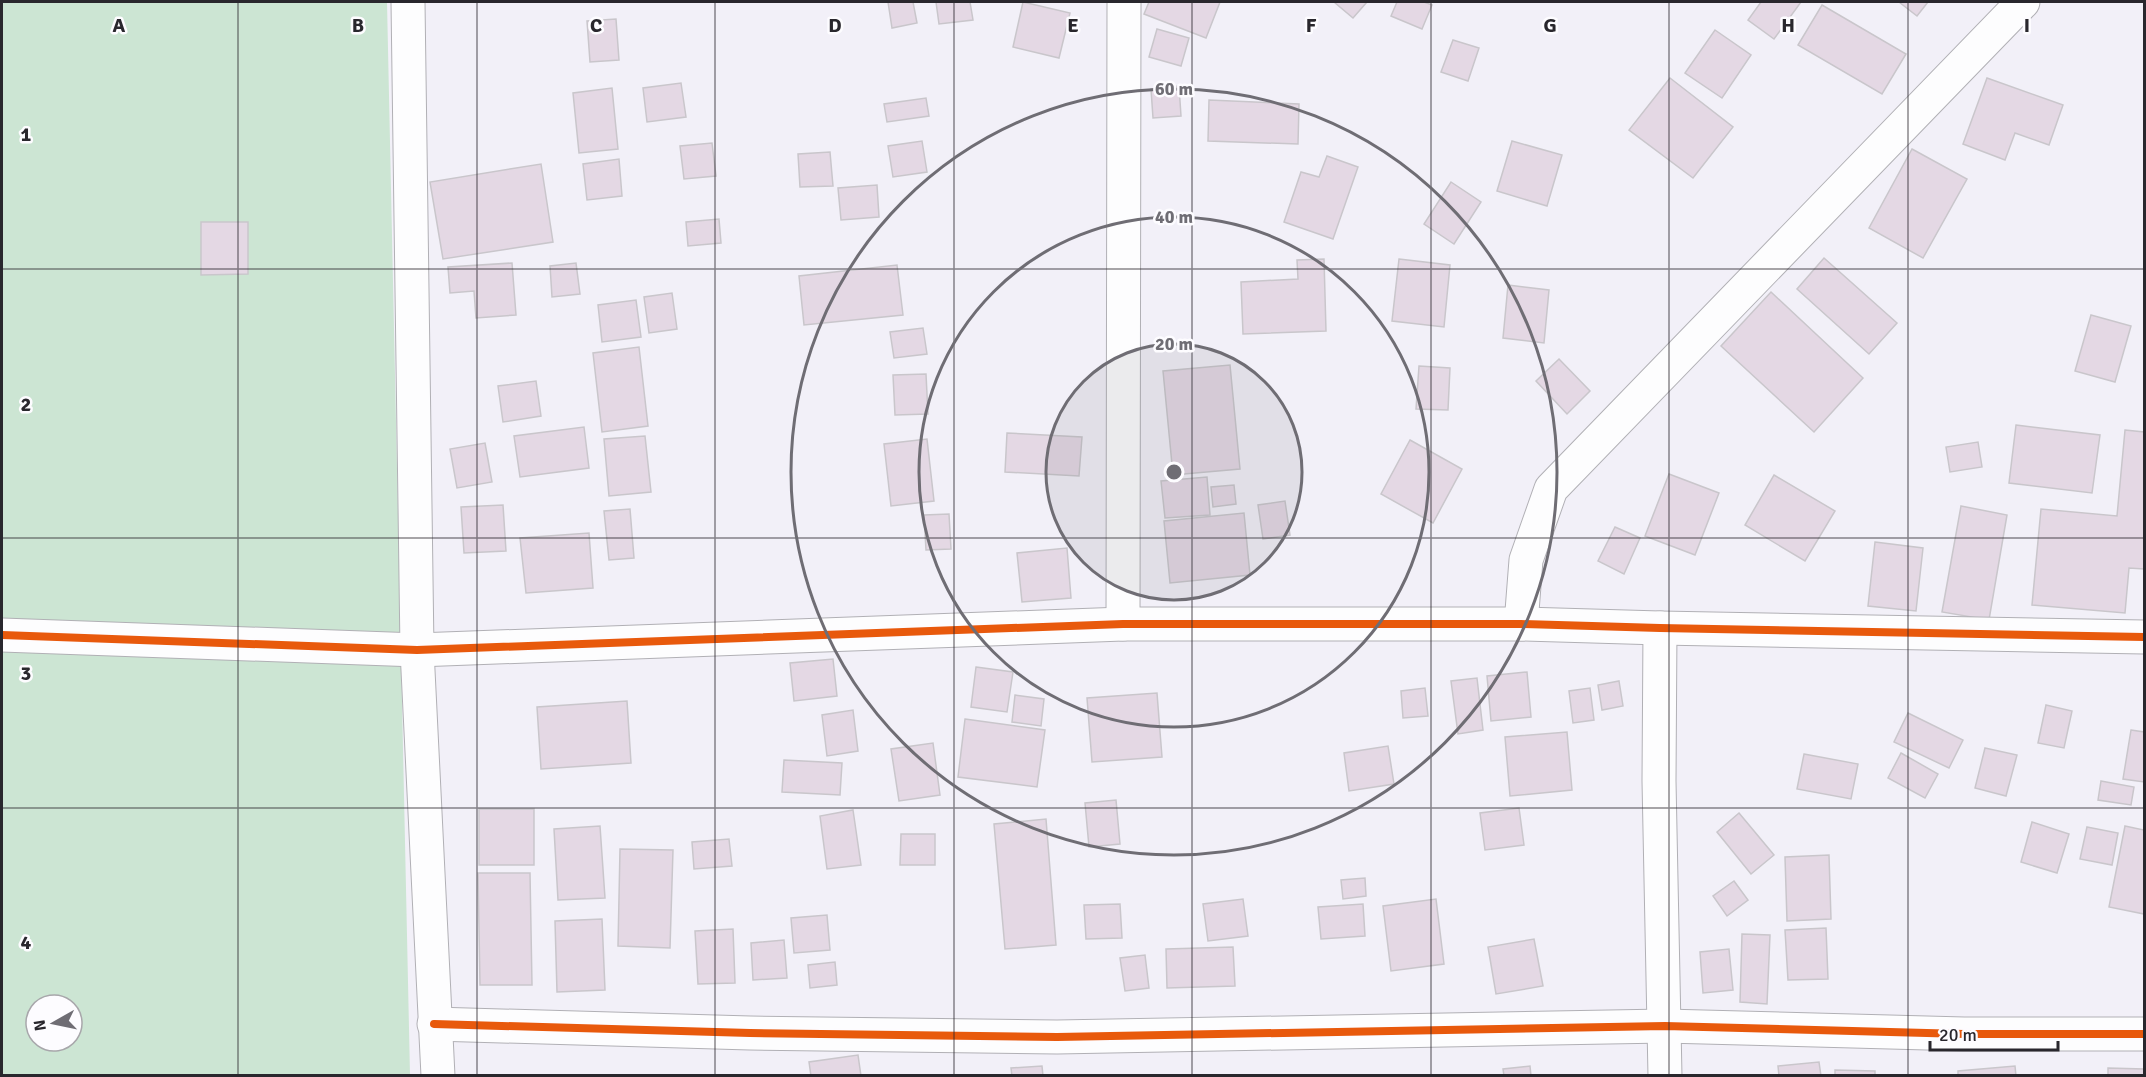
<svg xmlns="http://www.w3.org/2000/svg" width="2146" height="1077" viewBox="0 0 2146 1077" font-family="Signika,sans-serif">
	<rect width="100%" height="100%" fill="#f2f0f8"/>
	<!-- green -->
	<path fill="#cce5d3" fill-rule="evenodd" d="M2 2H387L410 1075 2 1076ZM36 1005H72V1041H36Z"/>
	<!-- building -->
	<g fill="#e4d8e4" stroke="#c9c6cb" stroke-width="1.5">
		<polygon points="888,2 913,2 917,23 892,28"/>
		<polygon points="936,2 970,2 973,20 939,24"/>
		<polygon points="1023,2 1070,13 1059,58 1013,47"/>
		<polygon points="1149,2 1220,2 1206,38 1144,14"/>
		<polygon points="1334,2 1367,2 1353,18"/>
		<polygon points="1397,2 1424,2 1432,5 1422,29 1391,16"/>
		<polygon points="1761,2 1801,2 1774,39 1748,20"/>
		<polygon points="1899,2 1928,2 1917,16"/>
		<polygon points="1822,5 1906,54 1882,94 1798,45"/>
		<polygon points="616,19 619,60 590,62 587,21"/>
		<polygon points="1157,29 1189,38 1181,66 1149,57"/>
		<polygon points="1715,30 1751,55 1722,98 1685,73"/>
		<polygon points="1453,40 1479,48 1468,81 1441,72"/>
		<polygon points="1670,78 1733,127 1693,178 1629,130"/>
		<polygon points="1987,78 2063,105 2049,145 2015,133 2005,160 1963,144"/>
		<polygon points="681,83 686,117 647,122 643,88"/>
		<polygon points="1179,86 1181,116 1153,118 1151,89"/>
		<polygon points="612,88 618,149 579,153 573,93"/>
		<polygon points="926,98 929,116 887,122 884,104"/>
		<polygon points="1209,100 1299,104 1298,144 1208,141"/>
		<polygon points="922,141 927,172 893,177 888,146"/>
		<polygon points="1512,141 1562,155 1547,206 1497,191"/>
		<polygon points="712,143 716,176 684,179 680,146"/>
		<polygon points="1912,149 1967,179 1923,258 1869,228"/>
		<polygon points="830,152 833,186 800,187 798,154"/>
		<polygon points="1327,156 1358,167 1333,239 1284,222 1301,172 1319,177"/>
		<polygon points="619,159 622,196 587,200 583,164"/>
		<polygon points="541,164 553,242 443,259 430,182"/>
		<polygon points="1451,182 1481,202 1454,244 1424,224"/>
		<polygon points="877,185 879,217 841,220 838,188"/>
		<polygon points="719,219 721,243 688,246 686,222"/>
		<polygon points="201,222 248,222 248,274 201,275"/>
		<polygon points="1824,258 1897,323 1869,354 1797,289"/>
		<polygon points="1324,259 1326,331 1243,334 1241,282 1298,279 1297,260"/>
		<polygon points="1399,259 1450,265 1444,327 1392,321"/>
		<polygon points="512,263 516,315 476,318 474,291 450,293 448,267"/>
		<polygon points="576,263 580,294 552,297 550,266"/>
		<polygon points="897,265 903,315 804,325 799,276"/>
		<polygon points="1508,285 1549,290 1544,343 1503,338"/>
		<polygon points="1771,292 1863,378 1814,432 1721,346"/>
		<polygon points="672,293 677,329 649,333 644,297"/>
		<polygon points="636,300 641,337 602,342 598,305"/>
		<polygon points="2091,315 2131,326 2115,382 2075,371"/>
		<polygon points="923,328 927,354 894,358 890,332"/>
		<polygon points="639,347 648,426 602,432 593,353"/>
		<polygon points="1559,359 1590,391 1567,414 1536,381"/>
		<polygon points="1230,365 1240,469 1173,475 1163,371"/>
		<polygon points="1419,366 1450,368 1448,410 1416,409"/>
		<polygon points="926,374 928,414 895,415 893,375"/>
		<polygon points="536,381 541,416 503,422 498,386"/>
		<polygon points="2016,425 2100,435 2092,493 2009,483"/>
		<polygon points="584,427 589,468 520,477 514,436"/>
		<polygon points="2125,430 2144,432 2144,569 2129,568 2125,613 2032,605 2041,509 2117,516"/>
		<polygon points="1007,433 1082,437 1079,476 1005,472"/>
		<polygon points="645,436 651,492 609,496 604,439"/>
		<polygon points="927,439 934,501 891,506 884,444"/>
		<polygon points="1410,440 1462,469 1433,523 1381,494"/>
		<polygon points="1978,442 1982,467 1950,472 1946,447"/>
		<polygon points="485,443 492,482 457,488 450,449"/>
		<polygon points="1669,474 1719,493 1695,555 1645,536"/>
		<polygon points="1774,475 1835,511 1805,561 1745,525"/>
		<polygon points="1207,477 1210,515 1165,518 1161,481"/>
		<polygon points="1234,485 1236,504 1213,507 1211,487"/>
		<polygon points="1285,501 1290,535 1263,539 1258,505"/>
		<polygon points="503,505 506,551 464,553 461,507"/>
		<polygon points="1961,506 2007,515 1989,620 1942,612"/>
		<polygon points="630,509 634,558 609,560 604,511"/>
		<polygon points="1244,513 1250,575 1170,583 1164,521"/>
		<polygon points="949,514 951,549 926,550 924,515"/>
		<polygon points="1615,527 1640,538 1624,574 1598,561"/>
		<polygon points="589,533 593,588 526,593 520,538"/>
		<polygon points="1875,542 1923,548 1916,611 1868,606"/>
		<polygon points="1067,548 1071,598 1022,602 1017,553"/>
		<polygon points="833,659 837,696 794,701 790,663"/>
		<polygon points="976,667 1013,672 1007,712 971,707"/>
		<polygon points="1527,672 1531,717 1491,721 1487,676"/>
		<polygon points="1477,678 1483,730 1458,734 1451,681"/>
		<polygon points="1619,681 1623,706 1602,710 1598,685"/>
		<polygon points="1425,688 1428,716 1403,718 1401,691"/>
		<polygon points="1590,688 1594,720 1573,723 1569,691"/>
		<polygon points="1157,693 1162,757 1092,762 1087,698"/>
		<polygon points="1015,695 1044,699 1041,726 1012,722"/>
		<polygon points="627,701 631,763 541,769 537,707"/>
		<polygon points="2046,705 2072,711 2064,748 2038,743"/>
		<polygon points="853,710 858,751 827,756 822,715"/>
		<polygon points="1908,713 1963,740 1949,768 1894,742"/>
		<polygon points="965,719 1045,730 1037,787 958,777"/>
		<polygon points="2131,730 2144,732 2144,782 2123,779"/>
		<polygon points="1567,732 1572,790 1510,796 1505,737"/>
		<polygon points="933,743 940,795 899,801 891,749"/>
		<polygon points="1388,746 1394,784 1349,791 1344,753"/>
		<polygon points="1985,748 2017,755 2006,796 1975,788"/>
		<polygon points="1901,753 1938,774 1925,798 1888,778"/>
		<polygon points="1804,754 1858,764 1851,799 1797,789"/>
		<polygon points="784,760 842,763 840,795 782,792"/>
		<polygon points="2101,781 2134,787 2131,805 2098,800"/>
		<polygon points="1116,800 1120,844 1089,847 1085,803"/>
		<polygon points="1519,808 1524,845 1485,850 1480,813"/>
		<rect x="479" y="809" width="55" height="56"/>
		<polygon points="853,810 861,865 827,869 820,816"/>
		<polygon points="1739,813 1774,855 1751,874 1717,832"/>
		<polygon points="1046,819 1056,945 1005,949 994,824"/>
		<polygon points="2032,822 2069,834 2057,873 2021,862"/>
		<polygon points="600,826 605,898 558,900 554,829"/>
		<polygon points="2125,826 2144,830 2144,914 2109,907"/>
		<polygon points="2087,827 2118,833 2112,865 2080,859"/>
		<polygon points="901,834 935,834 935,865 900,865"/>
		<polygon points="729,839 732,866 694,869 692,842"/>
		<polygon points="620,849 673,850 670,948 618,946"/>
		<polygon points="1829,855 1831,919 1787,921 1785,857"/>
		<polygon points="478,873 530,873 532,985 480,985"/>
		<polygon points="1365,878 1366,896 1343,899 1341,880"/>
		<polygon points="1734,881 1748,900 1727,916 1713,896"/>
		<polygon points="1243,899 1248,936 1208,941 1203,904"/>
		<polygon points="1436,899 1444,964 1391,971 1383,906"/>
		<polygon points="1120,904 1122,938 1086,939 1084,905"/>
		<polygon points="1363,904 1365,936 1321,939 1318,907"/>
		<polygon points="827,915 830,950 794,953 791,918"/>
		<polygon points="602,919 605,990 557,992 555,921"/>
		<polygon points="1826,928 1828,979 1788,980 1785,930"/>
		<polygon points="733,929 735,983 698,984 695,931"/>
		<polygon points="1742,934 1770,935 1767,1004 1740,1002"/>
		<polygon points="1534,939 1543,986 1496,994 1488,947"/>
		<polygon points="784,940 787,978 753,980 751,943"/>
		<polygon points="1233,947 1235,986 1167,988 1166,949"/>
		<polygon points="1729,949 1733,990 1703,993 1700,952"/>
		<polygon points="1145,955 1149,988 1125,991 1120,958"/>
		<polygon points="835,962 837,985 810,988 808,965"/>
		<polygon points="858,1055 861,1076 811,1076 809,1062"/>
		<polygon points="1819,1062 1821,1076 1779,1076 1778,1066"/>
		<polygon points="1042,1066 1043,1076 1012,1076 1011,1068"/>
		<polygon points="1530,1066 1531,1076 1504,1076 1503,1069"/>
		<polygon points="2015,1066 2016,1076 1958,1076 1958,1071"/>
		<polygon points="2108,1068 2144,1069 2144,1076 2108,1076"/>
		<polygon points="1835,1070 1875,1071 1875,1076 1835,1076"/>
	</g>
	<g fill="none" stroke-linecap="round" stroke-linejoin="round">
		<defs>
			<g id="minor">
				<polyline points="408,2 417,650 438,1076"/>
				<polyline points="1123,624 1124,2"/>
				<polyline points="1521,624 1526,560 1551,489 2023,2"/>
				<polyline points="1660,628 1659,781 1665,1076"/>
				<polyline points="2,635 417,650 1123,624 1521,624 1660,628 2144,637"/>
				<polyline points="434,1024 750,1033 1057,1037 1665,1026 1964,1034 2144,1034"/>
			</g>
		</defs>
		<!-- minor casing -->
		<use href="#minor" stroke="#b1b0b5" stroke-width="35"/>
		<!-- minor -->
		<use href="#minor" stroke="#fdfdfe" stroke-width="33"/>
		<defs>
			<g id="cycleway">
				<polyline points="2,635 417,650 1123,624 1521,624 1660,628 2144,637"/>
				<polyline points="434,1024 750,1033 1057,1037 1665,1026 1964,1034 2144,1034"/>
			</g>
		</defs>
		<!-- cycleway casing -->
		<use href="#cycleway" stroke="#fdfcff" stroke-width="11"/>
		<!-- cycleway -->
		<use href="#cycleway" stroke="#e8590c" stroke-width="8"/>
	</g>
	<!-- grid -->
	<path fill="none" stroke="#29272d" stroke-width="1.5" stroke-opacity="0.55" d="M238 2V1076M477 2V1076M715 2V1076M954 2V1076M1192 2V1076M1431 2V1076M1669 2V1076M1908 2V1076M2 269H2144M2 538H2144M2 808H2144"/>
	<!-- distance rings -->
	<circle cx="1174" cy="472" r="128" fill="#6f6d74" fill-opacity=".12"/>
	<g fill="none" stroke="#6f6d74" stroke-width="3">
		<circle cx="1174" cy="472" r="128"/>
		<circle cx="1174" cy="472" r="255"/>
		<circle cx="1174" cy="472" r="383"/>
	</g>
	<g font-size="20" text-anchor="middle" font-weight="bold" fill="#29272d" stroke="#fdfcff" stroke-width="5" stroke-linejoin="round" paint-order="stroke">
		<text x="119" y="32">A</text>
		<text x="358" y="32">B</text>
		<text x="596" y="32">C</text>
		<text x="835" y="32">D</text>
		<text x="1073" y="32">E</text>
		<text x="1311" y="32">F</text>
		<text x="1550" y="32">G</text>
		<text x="1788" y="32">H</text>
		<text x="2027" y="32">I</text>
		<text x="26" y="141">1</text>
		<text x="26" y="411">2</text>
		<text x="26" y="680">3</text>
		<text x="26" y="949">4</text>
	</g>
	<circle cx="1174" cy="472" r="9" fill="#6f6d74" stroke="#fdfcff" stroke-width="3"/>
	<g font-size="18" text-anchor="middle" font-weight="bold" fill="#6f6d74" stroke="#fdfcff" stroke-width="5" stroke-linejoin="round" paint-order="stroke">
		<text x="1174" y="95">60 m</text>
		<text x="1174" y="223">40 m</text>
		<text x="1174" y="350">20 m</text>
	</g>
	<!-- border -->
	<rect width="2146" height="1077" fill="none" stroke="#29272d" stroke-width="6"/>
	<!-- north arrow -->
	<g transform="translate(54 1023) rotate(261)"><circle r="28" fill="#fdfcff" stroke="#a8a7ab" stroke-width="1.5"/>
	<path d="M0-4.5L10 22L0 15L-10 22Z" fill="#6f6d74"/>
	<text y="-9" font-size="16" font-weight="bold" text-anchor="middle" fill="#29272d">N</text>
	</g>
	<!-- scale -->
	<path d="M1930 1041v9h128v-9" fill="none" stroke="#29272d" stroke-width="3"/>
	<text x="1939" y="1041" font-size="18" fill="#29272d" stroke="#fdfcff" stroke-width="4.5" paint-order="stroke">20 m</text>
</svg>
